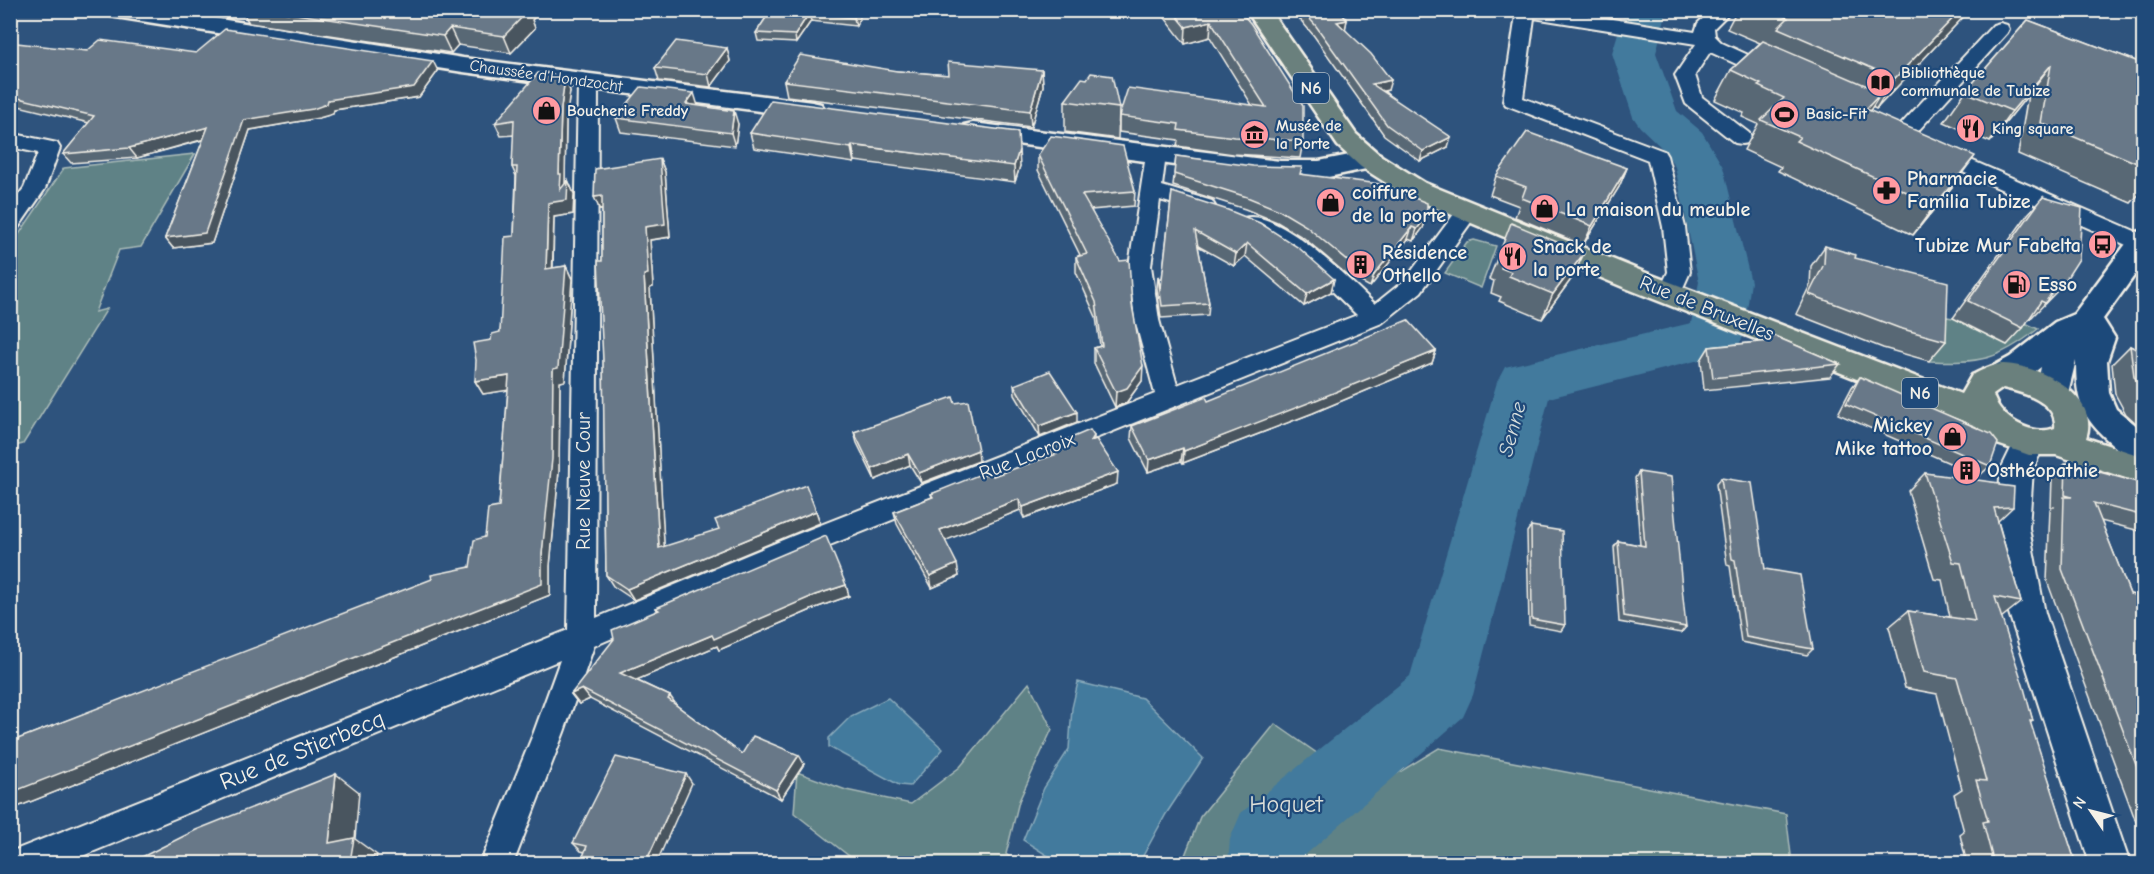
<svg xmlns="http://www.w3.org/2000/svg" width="2154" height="874" viewBox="0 0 2154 874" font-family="'Comic Neue',sans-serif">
	<rect width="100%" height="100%" fill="#2e537d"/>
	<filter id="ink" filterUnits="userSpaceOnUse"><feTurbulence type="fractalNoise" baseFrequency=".0167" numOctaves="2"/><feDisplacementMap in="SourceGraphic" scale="12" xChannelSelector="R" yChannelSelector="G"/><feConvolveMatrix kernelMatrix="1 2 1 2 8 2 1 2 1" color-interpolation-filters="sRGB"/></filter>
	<g filter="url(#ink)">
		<!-- green -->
		<g fill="#5e8286" stroke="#a9bab7" stroke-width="1.5">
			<polygon points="195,154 141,247 119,250 95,312 107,309 23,444 11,447 11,246 64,168"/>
			<polygon points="1474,240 1496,246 1481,288 1445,273 1467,242"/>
			<path d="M1935 315 1953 318 2007 345 2023 322 2038 329C1997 361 1979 363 1929 361Z"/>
			<polygon points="1029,683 1052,729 1019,801 1006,854 1016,863 858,863 794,813 797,772 846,790 911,804 960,767"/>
			<polygon points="1275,724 1370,790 1439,748 1786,814 1792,863 1182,863 1200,817"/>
		</g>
		<!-- water -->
		<g fill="#427a9d" stroke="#89aabb" stroke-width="1.5">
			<polygon points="1078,682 1142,698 1203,758 1166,814 1139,863 1059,863 1023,840 1044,788 1069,749 1072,708"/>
			<polygon points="888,698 943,749 910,786 899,785 829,747 829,738 851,716"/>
		</g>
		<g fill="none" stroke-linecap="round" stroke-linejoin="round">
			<!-- river -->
			<polygon fill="#427a9d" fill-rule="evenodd" points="1625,10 1667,10 1656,53 1677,111 1702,132 1723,167 1751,282 1743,337 1735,351 1549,398 1473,695 1463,717 1304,856 1304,864 1228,864 1230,839 1241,813 1410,676 1497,382 1505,367 1691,323 1699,282 1675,167 1666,152 1640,127 1633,117 1612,53"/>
			<defs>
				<g id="minor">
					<polygon points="1508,10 1555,10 1695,32 1698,23 1712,10 1732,10 1714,28 1715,36 1722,43 1781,70 1784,74 1781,78 1767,78 1710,52 1695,75 1702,97 1749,133 1752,138 1749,143 1742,144 1735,143 1686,104 1675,75 1696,44 1534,18 1523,98 1664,151 1667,156 1685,227 1690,272 1678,299 1670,301 1662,299 1658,293 1668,272 1663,227 1648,160 1506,105 1503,101 1516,15"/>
					<polygon points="2000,23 2007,25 2009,29 2007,33 1908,142 1901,143 1894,142 1891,137 1894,132 1993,25"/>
					<path d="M588 77 595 79 598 83 596 618 790 537 1155 394 1135 320 1129 266 1146 155 1149 150 1156 148 1163 150 1166 155 1162 186 1212 201 1215 206 1212 211 1204 213 1160 200 1151 266 1159 320 1177 385 1357 315C1331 291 1306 262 1277 244 1265 237 1248 234 1241 223L1244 218C1279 208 1350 281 1375 304L1405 280 1460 206 1468 204 1476 206 1479 211 1421 292 1382 323 810 553 594 646 564 732 513 864H480L534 732 560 660 63 864H10V852L568 630 578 83 581 79Z"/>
					<polygon points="10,133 57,143 60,148 45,189 18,228 10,230 10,206 24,188 38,153 10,147"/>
					<polygon points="1936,145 2144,235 2144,250 2133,248 1929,157 1926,152 1929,147"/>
				</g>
				<polygon id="tertiary" points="2029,430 2040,434 2045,443 2033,469 2029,528 2045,613 2130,864 2090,864 2009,613 1995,528 2001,469 2018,434"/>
				<g id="secondary">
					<polygon points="105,10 164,10 463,58 812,102 821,104 825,110 821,116 812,118 463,72 116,17 108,15"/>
					<polygon points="973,123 1280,161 1319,161 1370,151 1380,154 1383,160 1380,166 1319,179 1280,179 964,137 960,131 964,125"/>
					<path d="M2144 230V262L2103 319 2115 338 2107 361 2109 393 2116 409 2144 432V465C2131 461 2122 453 2112 444 2081 417 2076 401 2076 360L2068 393 2063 402 2052 405 2041 402 2036 393 2041 367C2026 379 2009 391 1990 384L1985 376 1990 368 2010 357 2055 322 2074 314 2134 233Z"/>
				</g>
				<path id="primary" d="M1246 10H1270L1356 134 1380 155 1425 183 1644 272 1961 394 1972 375C1981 371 1993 364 2003 364 2038 365 2101 395 2086 438L2144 457V484L2056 455H2029L2018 451 1997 444 1976 426 1623 287 1405 195 1361 167 1338 146ZM2003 388C2022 392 2058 402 2055 428 2031 437 2000 418 1993 395Z"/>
			</defs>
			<!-- minor casing -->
			<use href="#minor" stroke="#f4f1e8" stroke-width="4"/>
			<!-- tertiary casing -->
			<use href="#tertiary" stroke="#f4f1e8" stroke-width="4"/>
			<!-- secondary casing -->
			<use href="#secondary" stroke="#f4f1e8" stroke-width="5"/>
			<!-- primary casing -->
			<use href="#primary" stroke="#f4f1e8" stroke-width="5"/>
			<!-- minor -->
			<use href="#minor" fill="#1f4a7a" fill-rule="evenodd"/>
			<!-- tertiary -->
			<use href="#tertiary" fill="#1f4a7a" fill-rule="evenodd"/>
			<!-- secondary -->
			<use href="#secondary" fill="#1f4a7a" fill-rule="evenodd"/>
			<!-- primary -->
			<use href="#primary" fill="#6a807d" fill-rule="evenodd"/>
		</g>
		<!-- wall -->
		<g fill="#596775" stroke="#f4f1e8" stroke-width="1.5">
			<polygon points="226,10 541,10 532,20 535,28 511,53 458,45 451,53 249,23 243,13"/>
			<polygon points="771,10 863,10 856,26 811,21 796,43 758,41 756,33"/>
			<polygon points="1159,10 1239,10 1303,141 1300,158 1233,154 1177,146 1178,140 1119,132 1119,116 1252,105 1210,37 1185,44"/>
			<polygon points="1292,10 1339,10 1347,20 1345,29 1388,90 1384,91 1448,147 1420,161 1384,135 1314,36"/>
			<polygon points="1737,10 1970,10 1876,109 1872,107 1870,111 1952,187 1913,235 1778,171 1781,167 1744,150 1758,124 1742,117 1744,113 1715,100 1731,70 1760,43 1727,29"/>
			<polygon points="2028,20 2144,64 2144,189 2131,203 2018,154 2028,95 1990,142 1944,122 1965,92"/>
			<polygon points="10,45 87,51 196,53 438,71 419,97 334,110 333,114 319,118 250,130 212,243 173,248 165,238 203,140 137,158 71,163 63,154 89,123 10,104"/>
			<polygon points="727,48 730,61 711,87 659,81 655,68"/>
			<polygon points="1042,70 1043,86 1031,127 787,96 784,81 897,71 949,75"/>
			<polygon points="565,77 570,91 566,121 565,183 565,184 568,180 574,194 573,214 554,217 553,268 566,266 572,279 565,381 560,382 559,471 550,566 550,595 10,810 10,742 470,567 485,537 499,507 508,390 483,394 475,381 491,340 500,332 514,236 516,176 512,167 514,135 501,136 495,123"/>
			<polygon points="1087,79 1119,108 1118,139 1065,132 1065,101"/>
			<polygon points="698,106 738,124 735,146 621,132 616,118"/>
			<polygon points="750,133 1020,166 1015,182 855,161 854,163 754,148"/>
			<polygon points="1038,155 1135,191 1134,206 1091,210 1132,305 1142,381 1126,403 1115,407 1094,363 1094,348 1100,346 1096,317 1076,272 1076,257 1080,255 1038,170"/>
			<polygon points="1176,156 1301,174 1427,216 1423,228 1413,241 1408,239 1370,287 1356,279 1353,280 1304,238 1277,222 1245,209 1173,186"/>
			<polygon points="660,159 665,172 670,237 650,240 653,287 650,288 664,547 816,511 820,523 634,600 613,586 606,575 602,261 602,210 600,210"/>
			<polygon points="1627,168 1619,187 1583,245 1515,217 1519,206 1490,195 1496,176"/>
			<polygon points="1172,192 1334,279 1331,292 1304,306 1245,256 1234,266 1198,246 1209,303 1208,315 1161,318 1157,288 1158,276 1161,288"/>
			<polygon points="2043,197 2061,287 2029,320 2028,320 2023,328 2007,345 1953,318 2028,214"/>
			<polygon points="1825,246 1946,341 1929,361 1883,348 1796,314 1810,285 1811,266"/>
			<polygon points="1584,253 1572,278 1542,319 1499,301 1501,297 1491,293 1494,281 1489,279 1499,254"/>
			<polygon points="1772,335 1840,364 1830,377 1704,390 1701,360 1709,347 1768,341"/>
			<polygon points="2130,346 2144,353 2144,430 2126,414 2115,394 2112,364"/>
			<polygon points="1436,351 1432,363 1313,413 1183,463 1181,461 1148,472 1131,438 1132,426 1208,401"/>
			<polygon points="1860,377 1990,466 1979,476 1838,414 1852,387"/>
			<polygon points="1014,385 1077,422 1040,437 1015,395"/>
			<polygon points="955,403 979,461 921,483 910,465 875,480 857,443 854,432"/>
			<polygon points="1094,436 1094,440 1117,484 1024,518 1020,510 945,540 959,576 932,588 897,524 894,512 932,497 931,494 983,476 993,476 1052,456 1052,446"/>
			<polygon points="2066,463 2144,484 2144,532 2101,521 2130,594 2144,597 2144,841 2139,830 2047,581 2050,509 2053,507 2051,507 2052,476"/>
			<polygon points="1639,472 1686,627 1681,633 1619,622 1614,547 1618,541 1640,545 1635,478"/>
			<polygon points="1925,473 1999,485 2013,507 1998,521 2021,602 2001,618 2033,721 2030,723 2076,864 1967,864 1960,835 1964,832 1954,794 1962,789 1937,694 1905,688 1889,627 1908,611 1950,617 1942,580 1934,579 1908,491"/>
			<polygon points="1721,478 1765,569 1813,649 1807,655 1741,642 1730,566 1727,565 1716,484"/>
			<polygon points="1531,526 1565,625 1561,631 1529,625 1527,532"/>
			<polygon points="846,585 849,596 818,607 719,650 717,646 636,680 670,696 676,705 742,754 804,764 781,799 590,699 579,704 571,694 658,611 656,608"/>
			<polygon points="692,783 585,852 581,851 573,843"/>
		</g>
		<!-- shaded-wall -->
		<g fill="#49545f" stroke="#f4f1e8" stroke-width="1.5">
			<polygon points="519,10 541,10 532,20 535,28 511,53 504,36"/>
			<polygon points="858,10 863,10 856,26 854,18"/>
			<polygon points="1961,10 1970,10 1876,109 1895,78"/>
			<polygon points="809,13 811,21 796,43 795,35"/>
			<polygon points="1347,20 1345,30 1337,22"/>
			<polygon points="1211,21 1210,37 1185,44 1186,27"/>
			<polygon points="450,28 458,45 451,53 443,36"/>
			<polygon points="727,48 730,61 711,87 708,74"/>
			<polygon points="433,61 438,71 419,97 334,110 333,114 319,118 250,130 212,243 173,248 165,238 244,120"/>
			<polygon points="2051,65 2028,95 1990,142 2012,111"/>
			<polygon points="1042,70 1043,86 1031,127 1030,111"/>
			<polygon points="565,77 570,91 566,121 565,183 567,187 568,180 574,194 573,214 554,217 552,282 546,269 548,203 560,190 559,174 561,108"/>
			<polygon points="1391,80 1388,90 1370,94 1372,84"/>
			<polygon points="1882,92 1862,123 1866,109"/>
			<polygon points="694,93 698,106 686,104"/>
			<polygon points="734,111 738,124 735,146 731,133"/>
			<polygon points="208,127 215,136 137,158 129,148"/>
			<polygon points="1451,137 1448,147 1420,161 1423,151"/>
			<polygon points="852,145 855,161 854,163 851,148"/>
			<polygon points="1019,150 1020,166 1015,182 1014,166"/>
			<polygon points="1975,156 1952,187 1913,235 1935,205"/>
			<polygon points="660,159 665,172 670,237 650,240 653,287 650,288 665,560 659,548 644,275 645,227"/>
			<polygon points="1627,168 1619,187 1583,245 1592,226"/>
			<polygon points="602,196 608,209 600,210 594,197"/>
			<polygon points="1427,216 1423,228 1413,241 1417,229"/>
			<polygon points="1412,227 1408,239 1370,287 1374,275"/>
			<polygon points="1247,243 1245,256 1234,266 1236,254"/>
			<polygon points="1584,253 1572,278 1542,319 1553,294"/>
			<polygon points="566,266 572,279 565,381 560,382 559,471 550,566 550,595 10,810 10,793 542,554 553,369"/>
			<polygon points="1359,267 1356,279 1353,280 1356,268"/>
			<polygon points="1334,279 1331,292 1304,306 1307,294"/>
			<polygon points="1436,351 1432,363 1313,413 1183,463 1184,451"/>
			<polygon points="1143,366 1142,381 1126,403 1115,407 1116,392"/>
			<polygon points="509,376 516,389 483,394 475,381"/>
			<polygon points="1077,412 1077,422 1040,437 1039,426"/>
			<polygon points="1183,448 1181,461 1148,472 1149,460"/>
			<polygon points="978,450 979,461 921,483 919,473"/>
			<polygon points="908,454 910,465 875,480 872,469"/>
			<polygon points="1118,472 1117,484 1024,518 1023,507"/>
			<polygon points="1019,499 1020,510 942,542 940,530"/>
			<polygon points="816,511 820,523 634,600 627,589"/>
			<polygon points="957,564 959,576 932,588 930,576"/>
			<polygon points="846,585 849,596 818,607 719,650 717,646 627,684 620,673 712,635 815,595"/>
			<polygon points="582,689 590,699 579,704 571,694"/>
			<polygon points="670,696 677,706 668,699"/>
			<polygon points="799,755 804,764 781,799 776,790"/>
			<polygon points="336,774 359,792 355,839 377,855 376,858 383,864 353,864 329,843"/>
			<polygon points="686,774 692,783 656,864 645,864"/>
		</g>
		<!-- building -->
		<g fill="#687888" stroke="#f4f1e8" stroke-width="1.5">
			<polygon points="269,10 525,10 528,11 504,36 450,28 443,36"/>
			<polygon points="771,10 858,10 854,18 809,13 795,35 756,33"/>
			<polygon points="1172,10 1239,10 1251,24 1303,106 1303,141 1235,137 1178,130 1179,124 1119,116 1128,88 1266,107 1211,21 1186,27"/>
			<polygon points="1302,10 1339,10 1347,20 1337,22 1371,54 1391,80 1372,84 1451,137 1423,151 1387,125 1316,26"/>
			<polygon points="1769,10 1961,10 1895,78 1778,28 1788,18"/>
			<polygon points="2028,20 2144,64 2144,166 2041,123 2051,65 2012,111 1965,92"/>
			<polygon points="225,29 433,61 414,87 328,100 327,104 313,109 244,120 205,233 165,238 208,127 129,148 63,154 94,116 10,96 10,45 17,43 87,51 100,40 196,53"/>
			<polygon points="676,41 727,48 708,74 655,68"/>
			<polygon points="1763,41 1879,91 1882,92 1866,109 1975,156 1935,205 1796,141 1800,137 1761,120 1784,98 1758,86 1761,84 1731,70"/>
			<polygon points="800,55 897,71 949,75 948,62 1042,70 1030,111 784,81"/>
			<polygon points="538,73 565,77 561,108 559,174 561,174 560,190 568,180 567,200 548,203 546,269 566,266 558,368 553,369 552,459 542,554 542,584 10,793 10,742 432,579 431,575 470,567 474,540 485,537 488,509 499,507 509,376 475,381 476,360 473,343 491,340 492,334 500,332 505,237 514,236 517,167 512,167 514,120 495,123"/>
			<polygon points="1091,73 1112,76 1119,108 1065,101 1082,78 1087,79"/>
			<polygon points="641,87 694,93 686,104 734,111 731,133 616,118"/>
			<polygon points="771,100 1018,132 1019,150 1014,166 852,145 851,148 750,133"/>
			<polygon points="1527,132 1627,168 1592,226 1522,198 1526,187 1496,176"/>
			<polygon points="1051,136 1123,146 1135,191 1082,195 1120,261 1129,260 1132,305 1143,366 1127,388 1116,392 1094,348 1102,346 1096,302 1076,257 1087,254 1038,155"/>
			<polygon points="1176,156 1253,166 1302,167 1300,174 1380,184 1427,203 1427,216 1417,229 1412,227 1374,275 1359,267 1356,268 1306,226 1279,210 1247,197 1174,174"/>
			<polygon points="660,159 665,224 645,227 648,274 644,275 659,548 719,529 715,520 806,485 816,511 627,589 606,575 603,360 598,261 602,261 602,196 594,197 595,169"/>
			<polygon points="1172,192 1228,210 1260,223 1299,248 1334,279 1307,294 1247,243 1236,254 1195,231 1209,303 1162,306 1158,276 1161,288"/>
			<polygon points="2043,197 2082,208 2079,259 2061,287 2057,285 2045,303 2041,301 2023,328 1968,301"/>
			<polygon points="1511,223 1584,253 1553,294 1509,276 1511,272 1501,268 1504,255 1499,254"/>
			<polygon points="1825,246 1856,255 1855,258 1948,282 1946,341 1899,328 1809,294 1824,264"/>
			<polygon points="1408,320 1436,351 1316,400 1184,451 1183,448 1149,460 1132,426 1206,397 1208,401"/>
			<polygon points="1772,335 1840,364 1713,378 1709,347 1770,341"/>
			<polygon points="2130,346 2144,353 2144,393 2134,376"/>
			<polygon points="1050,371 1077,412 1039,426 1014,385"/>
			<polygon points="1860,377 1991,434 1998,443 1990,466 1846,404"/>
			<polygon points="953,397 955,403 968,401 978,450 919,473 908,454 872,469 854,432"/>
			<polygon points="1090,430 1094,436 1091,441 1096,439 1118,472 1023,507 1019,499 940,530 957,564 930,576 894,512 933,497 931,494 983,473 983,476 991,473 993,476 1057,454 1052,446"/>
			<polygon points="2066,463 2144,484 2144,516 2094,503 2130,594 2144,597 2144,629 2140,628 2144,639 2144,786 2062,569 2064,497 2072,497 2065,495"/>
			<polygon points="1639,472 1671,477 1686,627 1624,616 1618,541 1645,546"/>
			<polygon points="1925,473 1999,483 1999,485 2014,487 2013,507 1994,508 2021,602 1995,597 2024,688 2033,721 2030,721 2076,864 1994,864 1983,822 1988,821 1976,780 1986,781 1957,678 1924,672 1908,611 1975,621 1961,563 1953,562"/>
			<polygon points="1721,478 1752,483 1765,569 1800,575 1813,649 1746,637 1735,560 1732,559"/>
			<polygon points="1531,526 1562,531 1565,625 1532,619"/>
			<polygon points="826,536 846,585 815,595 714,639 712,635 620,673 670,696 668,699 742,754 753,736 799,755 776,790 582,689 571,694 614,639 612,630 659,610 656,608"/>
			<polygon points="616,757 686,774 645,864 580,864 587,846 573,843"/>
			<polygon points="336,774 329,843 354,838 350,862 374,857 373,864 128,864 196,830"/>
		</g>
	</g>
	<!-- icons -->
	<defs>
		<symbol id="library-disc" viewBox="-11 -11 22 22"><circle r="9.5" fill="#ff9aa2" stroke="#1f4a7a"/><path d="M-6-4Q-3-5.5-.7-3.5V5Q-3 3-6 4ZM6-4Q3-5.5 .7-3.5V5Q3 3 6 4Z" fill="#111"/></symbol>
		<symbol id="shop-disc" viewBox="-11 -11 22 22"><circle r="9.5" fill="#ff9aa2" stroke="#1f4a7a"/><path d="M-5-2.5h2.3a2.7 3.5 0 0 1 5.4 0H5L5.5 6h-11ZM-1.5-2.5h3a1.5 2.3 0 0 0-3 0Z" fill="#111"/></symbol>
		<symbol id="stadium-disc" viewBox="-11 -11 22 22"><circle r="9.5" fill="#ff9aa2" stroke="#1f4a7a"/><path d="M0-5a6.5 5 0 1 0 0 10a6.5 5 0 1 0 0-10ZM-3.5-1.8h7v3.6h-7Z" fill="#111"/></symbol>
		<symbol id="restaurant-disc" viewBox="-11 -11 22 22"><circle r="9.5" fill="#ff9aa2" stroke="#1f4a7a"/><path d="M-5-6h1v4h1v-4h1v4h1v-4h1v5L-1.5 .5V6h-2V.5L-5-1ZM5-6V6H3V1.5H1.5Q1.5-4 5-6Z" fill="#111"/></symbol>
		<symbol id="museum-disc" viewBox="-11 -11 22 22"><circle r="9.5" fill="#ff9aa2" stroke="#1f4a7a"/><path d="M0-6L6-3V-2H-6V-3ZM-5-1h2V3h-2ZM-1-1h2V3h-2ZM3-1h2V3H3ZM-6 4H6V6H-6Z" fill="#111"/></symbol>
		<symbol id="pharmacy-disc" viewBox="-11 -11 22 22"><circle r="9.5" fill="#ff9aa2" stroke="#1f4a7a"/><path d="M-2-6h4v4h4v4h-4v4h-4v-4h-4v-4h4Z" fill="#111"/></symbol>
		<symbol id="bus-disc" viewBox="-11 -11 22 22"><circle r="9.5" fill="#ff9aa2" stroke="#1f4a7a"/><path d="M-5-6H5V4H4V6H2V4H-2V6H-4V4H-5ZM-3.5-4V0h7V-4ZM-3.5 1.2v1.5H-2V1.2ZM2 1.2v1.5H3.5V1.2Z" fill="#111"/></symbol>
		<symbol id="building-disc" viewBox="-11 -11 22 22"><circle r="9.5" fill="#ff9aa2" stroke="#1f4a7a"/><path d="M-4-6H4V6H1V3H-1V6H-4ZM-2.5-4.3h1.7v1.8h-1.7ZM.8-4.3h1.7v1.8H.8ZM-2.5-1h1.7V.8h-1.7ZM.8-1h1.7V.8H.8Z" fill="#111"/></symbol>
		<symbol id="fuel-disc" viewBox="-11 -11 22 22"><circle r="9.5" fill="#ff9aa2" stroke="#1f4a7a"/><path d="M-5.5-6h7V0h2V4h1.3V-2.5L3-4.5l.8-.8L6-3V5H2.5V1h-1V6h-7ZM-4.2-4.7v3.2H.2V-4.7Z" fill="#111"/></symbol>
	</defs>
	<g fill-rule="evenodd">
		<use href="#library-disc" x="1864" y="66" width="33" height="33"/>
		<use href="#shop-disc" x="530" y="94" width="33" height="33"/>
		<use href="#stadium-disc" x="1768" y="98" width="33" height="33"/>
		<use href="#restaurant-disc" x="1954" y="112" width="33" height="33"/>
		<use href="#museum-disc" x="1238" y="118" width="33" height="33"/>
		<use href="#pharmacy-disc" x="1870" y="174" width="33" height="33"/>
		<use href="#shop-disc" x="1314" y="186" width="33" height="33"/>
		<use href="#shop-disc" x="1528" y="192" width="33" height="33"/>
		<use href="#bus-disc" x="2086" y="228" width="33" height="33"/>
		<use href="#restaurant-disc" x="1496" y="240" width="33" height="33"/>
		<use href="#building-disc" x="1344" y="248" width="33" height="33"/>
		<use href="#fuel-disc" x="2000" y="268" width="33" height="33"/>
		<use href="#shop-disc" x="1936" y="420" width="33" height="33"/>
		<use href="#building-disc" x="1950" y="454" width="33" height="33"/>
	</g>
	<g text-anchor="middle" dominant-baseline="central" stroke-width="4.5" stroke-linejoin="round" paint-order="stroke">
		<!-- far-poi labels -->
		<g font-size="16" font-weight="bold" fill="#f4f1e8" stroke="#1f4a7a" text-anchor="start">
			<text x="1901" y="73">Bibliothèque<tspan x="1901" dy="18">communale de Tubize</tspan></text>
			<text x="567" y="111">Boucherie Freddy</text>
			<text x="1806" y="114">Basic-Fit</text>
			<text x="1276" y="126">Musée de<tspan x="1276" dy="18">la Porte</tspan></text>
			<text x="1992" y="129">King square</text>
		</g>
		<!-- far-street labels -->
		<g font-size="16" fill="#f4f1e8" stroke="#1f4a7a">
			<text transform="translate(546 76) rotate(8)">Chaussée d'Hondzocht</text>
		</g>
		<!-- shield labels -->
		<g fill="#1f4a7a" stroke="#b4bfc7" stroke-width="1.5">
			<rect x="1293" y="73" width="36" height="30" rx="4.5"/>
			<rect x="1902" y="378" width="36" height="30" rx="4.5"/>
		</g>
		<g font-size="18" font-weight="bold" fill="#f4f1e8">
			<text x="1311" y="88">N6</text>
			<text x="1920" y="393">N6</text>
		</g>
		<!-- poi labels -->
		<g font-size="20" font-weight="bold" fill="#f4f1e8" stroke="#1f4a7a" text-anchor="start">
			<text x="1907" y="178">Pharmacie<tspan x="1907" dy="23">Familia Tubize</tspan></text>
			<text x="1352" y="192">coiffure<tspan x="1352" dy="23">de la porte</tspan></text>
			<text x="1566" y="209">La maison du meuble</text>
			<text x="2081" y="245" text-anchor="end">Tubize Mur Fabelta</text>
			<text x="1533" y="246">Snack de<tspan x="1533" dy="23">la porte</tspan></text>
			<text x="1382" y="252">Résidence<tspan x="1382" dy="23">Othello</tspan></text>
			<text x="2038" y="284">Esso</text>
			<text x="1932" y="425" text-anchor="end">Mickey<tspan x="1932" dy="23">Mike tattoo</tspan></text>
			<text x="1987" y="470">Osthéopathie</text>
		</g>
		<!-- street labels -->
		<g font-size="20" fill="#f4f1e8" stroke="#1f4a7a">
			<text transform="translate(1707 308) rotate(22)">Rue de Bruxelles</text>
			<text transform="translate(1027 456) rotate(-21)">Rue Lacroix</text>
			<text transform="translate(583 481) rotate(-90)">Rue Neuve Cour</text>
		</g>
		<!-- water labels -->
		<g font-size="21" font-style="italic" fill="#d9dfdd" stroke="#1f4a7a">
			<text transform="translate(1512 429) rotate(-75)">Senne</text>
		</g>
		<!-- near-street labels -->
		<g font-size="24" fill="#f4f1e8" stroke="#1f4a7a">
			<text transform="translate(302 750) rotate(-22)">Rue de Stierbecq</text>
		</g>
		<!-- near-park labels -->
		<g font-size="24" fill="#dee0d9" stroke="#1f4a7a">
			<text x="1286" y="804">Hoquet</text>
		</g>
	</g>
	<!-- margin -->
	<rect width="2154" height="874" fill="none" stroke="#1f4a7a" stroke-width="36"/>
	<rect x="18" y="18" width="2118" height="838" fill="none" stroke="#f4f1e8" stroke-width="2" filter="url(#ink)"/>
	<!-- north arrow -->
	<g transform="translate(2091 811) rotate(305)" stroke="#1f4a7a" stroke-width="4.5" paint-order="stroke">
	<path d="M0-4.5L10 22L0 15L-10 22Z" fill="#f4f1e8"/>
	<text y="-9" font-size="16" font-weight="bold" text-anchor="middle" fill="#f4f1e8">N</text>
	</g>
</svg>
